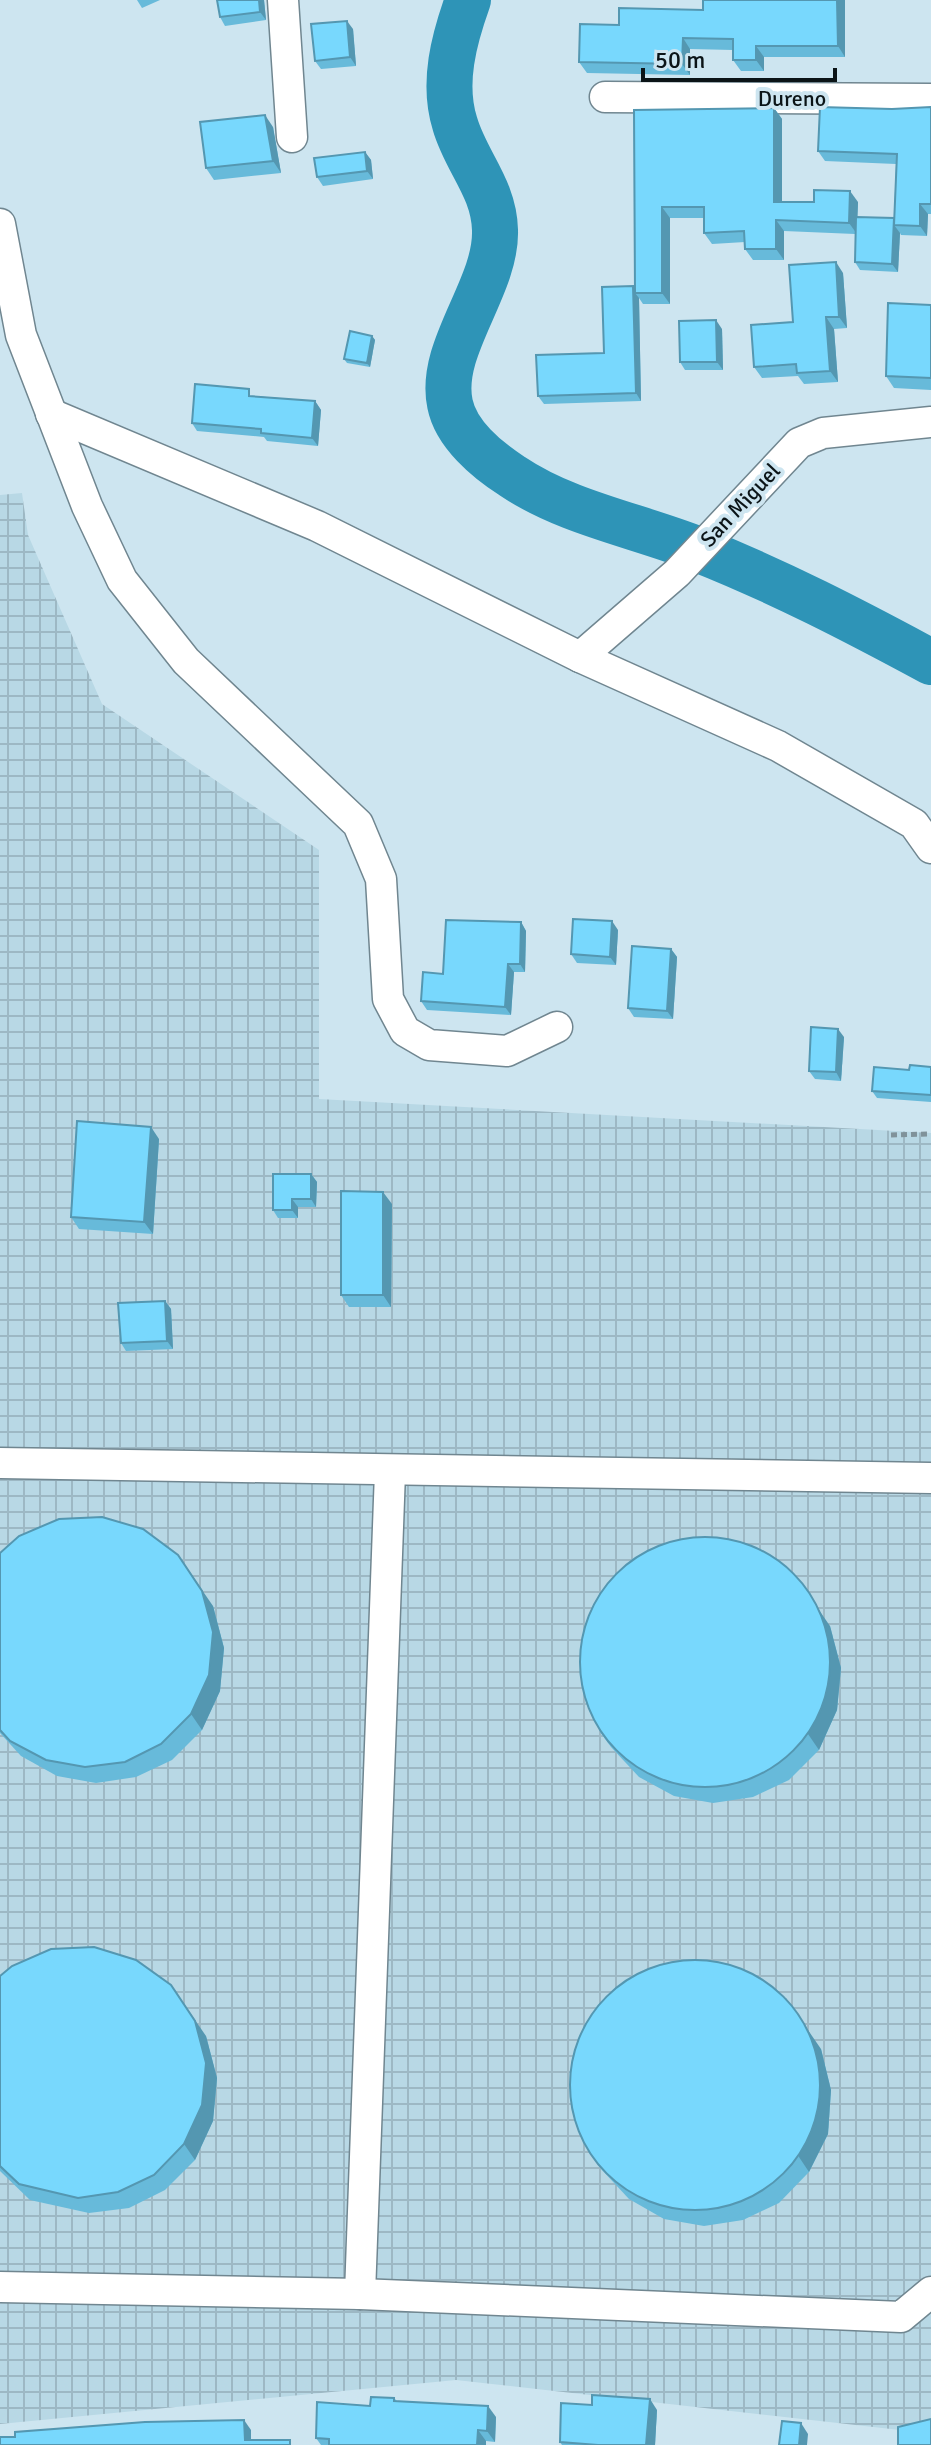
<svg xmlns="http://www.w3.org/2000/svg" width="931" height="2445" viewBox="0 0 931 2445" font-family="Signika,sans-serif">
	<defs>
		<pattern id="industrial-grid" width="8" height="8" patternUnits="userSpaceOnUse" patternTransform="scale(2)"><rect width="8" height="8" fill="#b8d8e5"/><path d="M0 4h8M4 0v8" fill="none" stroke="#9db8c4"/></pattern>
	</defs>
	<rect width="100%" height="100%" fill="#cde5f0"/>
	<!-- industrial -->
	<polygon fill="url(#industrial-grid)" points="22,493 28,535 102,704 319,850 319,1099 931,1133 931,2426 900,2430 456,2380 0,2424 0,495"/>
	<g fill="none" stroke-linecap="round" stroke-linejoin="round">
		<!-- river -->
		<path stroke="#2e94b7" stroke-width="46" d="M468 0C454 39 442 83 455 124 466 162 494 188 495 230 497 287 438 348 450 404 456 434 487 460 512 476 567 513 636 525 697 549 778 581 855 621 931 662"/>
		<defs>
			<g id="minor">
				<polyline points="283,0 292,137"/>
				<polyline points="605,97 931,99"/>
				<polyline points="0,224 21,335 87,506 122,580 186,661 358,824 381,879 388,999 405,1031 429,1045 507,1051 557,1027"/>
				<polyline points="51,414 317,526 580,657 778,746 914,824 931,848"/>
				<polyline points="580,657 677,573 799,443 823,433 931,422"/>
				<polyline points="0,1463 931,1478"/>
				<polyline points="0,2287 360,2294 901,2317 931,2292"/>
				<polyline points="360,2294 390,1472"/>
			</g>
		</defs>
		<!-- minor casing -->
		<use href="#minor" stroke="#708690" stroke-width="33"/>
		<!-- path -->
		<polyline stroke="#80929a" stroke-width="5" stroke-dasharray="6 4" stroke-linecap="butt" points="891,1135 931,1134"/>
		<!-- minor -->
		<use href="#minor" stroke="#fff" stroke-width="30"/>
	</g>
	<!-- wall -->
	<g fill="#67bada">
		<polygon points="137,0 160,0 142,8"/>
		<polygon points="217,0 264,0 266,20 225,26 220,17"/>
		<polygon points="845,0 845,57 764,57 764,71 741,71 733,60 733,50 690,49 690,75 587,73 579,62 619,25 703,10"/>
		<polygon points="353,29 356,66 321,69 315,61"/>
		<polygon points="931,107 931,214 928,214 927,236 901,235 900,233 898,272 860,270 855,262 855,234 784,231 784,260 753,260 745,249 745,242 712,244 704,233 704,218 670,218 670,304 643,304 639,298 641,401 544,404 538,396 604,353 633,286 635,289 634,110 774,108 782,119 782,202 858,202 857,217 894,218 896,164 825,161 818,151 892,109"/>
		<polygon points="273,127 281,173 214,180 206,168"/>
		<polygon points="365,152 371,160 373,179 323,186 317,177"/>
		<polygon points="843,273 847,328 834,329 838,382 804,384 798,376 762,378 754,367 793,322"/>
		<polygon points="931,305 931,390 894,388 886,376"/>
		<polygon points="722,329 723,370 685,370 680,362"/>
		<polygon points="372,336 375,340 370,367 347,363 344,359"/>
		<polygon points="254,396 315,401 321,410 318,446 267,441 264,437 197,431 192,423"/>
		<polygon points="521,922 526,931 525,972 514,972 511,1015 427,1010 421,1001 443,974"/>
		<polygon points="618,930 616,965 577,963 571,954"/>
		<polygon points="671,949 677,957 673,1019 634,1017 628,1008"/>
		<polygon points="844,1037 841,1081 815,1079 809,1071"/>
		<polygon points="931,1067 931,1102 877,1098 872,1091 909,1070"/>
		<polygon points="159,1139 153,1234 79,1229 71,1217"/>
		<polygon points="311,1174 317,1182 316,1207 298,1207 298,1218 278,1218 273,1210"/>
		<polygon points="392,1204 391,1307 349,1307 341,1295"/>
		<polygon points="165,1301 171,1309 173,1349 126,1351 121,1343"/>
		<polygon points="0,1553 213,1606 224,1648 220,1691 202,1730 172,1760 136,1777 96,1783 57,1776 21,1756 0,1733"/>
		<polygon points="830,1626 841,1668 837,1710 819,1750 789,1780 753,1797 713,1803 674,1796 639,1777 611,1747 600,1732"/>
		<polygon points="0,1976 206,2036 217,2078 213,2121 195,2160 165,2190 129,2208 89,2213 30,2200 0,2171"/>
		<polygon points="821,2049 831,2090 828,2134 809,2172 779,2203 743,2220 704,2226 664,2219 629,2199 602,2170 591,2155"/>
		<polygon points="394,2398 397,2401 496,2417 495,2442 486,2441 486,2445 321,2445 316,2438 370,2406"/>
		<polygon points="657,2410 655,2445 562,2445 560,2442"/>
	</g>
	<!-- shaded-wall -->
	<g fill="#5497b1">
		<polygon points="259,0 264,0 266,20 260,12"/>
		<polygon points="837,0 845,0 845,57 838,46"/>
		<polygon points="347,21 353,29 356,66 350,57"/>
		<polygon points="683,38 690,49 690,75 682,64"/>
		<polygon points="756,46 764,57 764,71 756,60"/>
		<polygon points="774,108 782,119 782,213 774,202"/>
		<polygon points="265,115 273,127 281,173 273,161"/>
		<polygon points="365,152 371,160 373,179 367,171"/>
		<polygon points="850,191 858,202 857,234 849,223"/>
		<polygon points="920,204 928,214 927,236 920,226"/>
		<polygon points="662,207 670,218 670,304 662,293"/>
		<polygon points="776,220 784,231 784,260 776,249"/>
		<polygon points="894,225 900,233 898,272 892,264"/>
		<polygon points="836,262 843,273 847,328 839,317"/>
		<polygon points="633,286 638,293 635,293 639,298 641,401 636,393"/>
		<polygon points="826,317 834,329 838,382 830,371"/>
		<polygon points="716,320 722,329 723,370 717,362"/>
		<polygon points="372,336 375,340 370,367 367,363"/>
		<polygon points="315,401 321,410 318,446 312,438"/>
		<polygon points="612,921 618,930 616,965 610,957"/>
		<polygon points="521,922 526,931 525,972 520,964"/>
		<polygon points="671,949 677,957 673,1019 667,1011"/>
		<polygon points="508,964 514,972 511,1015 505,1007"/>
		<polygon points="838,1029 844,1037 841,1081 836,1072"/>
		<polygon points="151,1127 159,1139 153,1234 144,1222"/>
		<polygon points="311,1174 317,1182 316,1207 311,1199"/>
		<polygon points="383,1192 392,1204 391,1307 383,1295"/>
		<polygon points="292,1199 298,1207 298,1218 292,1210"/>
		<polygon points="165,1301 171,1309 173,1349 167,1341"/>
		<polygon points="178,1555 213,1606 224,1648 220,1691 202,1730 191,1714"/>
		<polygon points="795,1575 830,1626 841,1668 837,1710 819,1750 808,1734"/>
		<polygon points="171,1985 206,2036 217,2078 213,2121 195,2160 184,2144"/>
		<polygon points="786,1998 821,2049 831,2090 828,2134 809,2172 799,2157"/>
		<polygon points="650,2399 657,2410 655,2445 646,2445"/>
		<polygon points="488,2406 496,2417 495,2442 487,2431"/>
		<polygon points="244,2420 251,2430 251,2445 245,2440"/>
		<polygon points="801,2423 808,2434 807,2445 799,2445"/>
		<polygon points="478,2430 486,2441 486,2445 477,2445"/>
	</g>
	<!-- building -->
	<g fill="#78d8fd" stroke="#5497b1" stroke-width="2">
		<polygon points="217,0 259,0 260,12 220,17"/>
		<polygon points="703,0 837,0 838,46 756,46 756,60 733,60 733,39 683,38 682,64 579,62 580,24 619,25 619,8 703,10"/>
		<polygon points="347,21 350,57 315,61 311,24"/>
		<polygon points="820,107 892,109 931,107 931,204 920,204 920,226 894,225 897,154 818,151"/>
		<polygon points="774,108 774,202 814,202 814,190 850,191 849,223 776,220 776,249 745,249 744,231 704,233 704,207 662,207 662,293 635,293 634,110"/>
		<polygon points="265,115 273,161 206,168 200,122"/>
		<polygon points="365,152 367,171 317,177 314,158"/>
		<polygon points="856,217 894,218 892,264 855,262"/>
		<polygon points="836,262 839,317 826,317 830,371 797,373 796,364 754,367 751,325 793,322 789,265"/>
		<polygon points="633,286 636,393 538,396 536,355 604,353 602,287"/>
		<polygon points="888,303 931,305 931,378 886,376"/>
		<polygon points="716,320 717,362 680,362 679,321"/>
		<polygon points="350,331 372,336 367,363 344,359"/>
		<polygon points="195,384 249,389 249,396 315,401 312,438 261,433 261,429 192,423"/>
		<polygon points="573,919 612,921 610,957 571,954"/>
		<polygon points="446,920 521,922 520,964 508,964 505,1007 421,1001 423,972 443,974"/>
		<polygon points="632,946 671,949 667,1011 628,1008"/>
		<polygon points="811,1027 838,1029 836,1072 809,1071"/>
		<polygon points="910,1065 931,1067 931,1095 872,1091 874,1067 909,1070"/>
		<polygon points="77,1121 151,1127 144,1222 71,1217"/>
		<polygon points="273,1174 311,1174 311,1199 292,1199 292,1210 273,1210"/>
		<polygon points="341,1191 383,1192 383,1295 341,1295"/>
		<polygon points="165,1301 167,1341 121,1343 118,1303"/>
		<polygon points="102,1517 143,1529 178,1555 202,1591 213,1632 209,1675 191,1714 161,1744 125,1762 85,1767 46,1760 10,1741 0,1730 0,1553 19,1536 59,1519"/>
		<circle cx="705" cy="1662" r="125"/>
		<polygon points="94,1947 136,1960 171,1985 195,2021 206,2063 202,2105 184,2144 154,2175 118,2192 78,2198 19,2184 0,2166 0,1976 12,1966 51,1949"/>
		<circle cx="695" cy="2085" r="125"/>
		<polygon points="592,2395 650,2399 646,2445 598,2445 560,2442 561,2403 592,2405"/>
		<polygon points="371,2397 394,2398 394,2401 488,2406 487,2431 478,2430 477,2445 329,2445 329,2439 316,2438 317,2402 370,2406"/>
		<polygon points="931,2419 931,2445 898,2445 898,2427"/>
		<polygon points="244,2420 245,2440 290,2440 290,2445 0,2445 0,2437 15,2437 15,2432 145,2422"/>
		<polygon points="782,2421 801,2423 799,2445 779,2445"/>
	</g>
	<g text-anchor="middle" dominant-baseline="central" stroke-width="8" stroke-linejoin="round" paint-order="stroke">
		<!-- street labels -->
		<g font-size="22" fill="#0b1417" stroke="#cde5f0">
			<text x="792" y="98">Dureno</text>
			<text transform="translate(740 505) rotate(-47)">San Miguel</text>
		</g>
	</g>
	<!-- scale -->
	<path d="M643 68v12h192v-12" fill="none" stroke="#0b1417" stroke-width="4"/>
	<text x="655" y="68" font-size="24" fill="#0b1417" stroke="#cde5f0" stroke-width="6" paint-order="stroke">50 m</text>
</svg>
